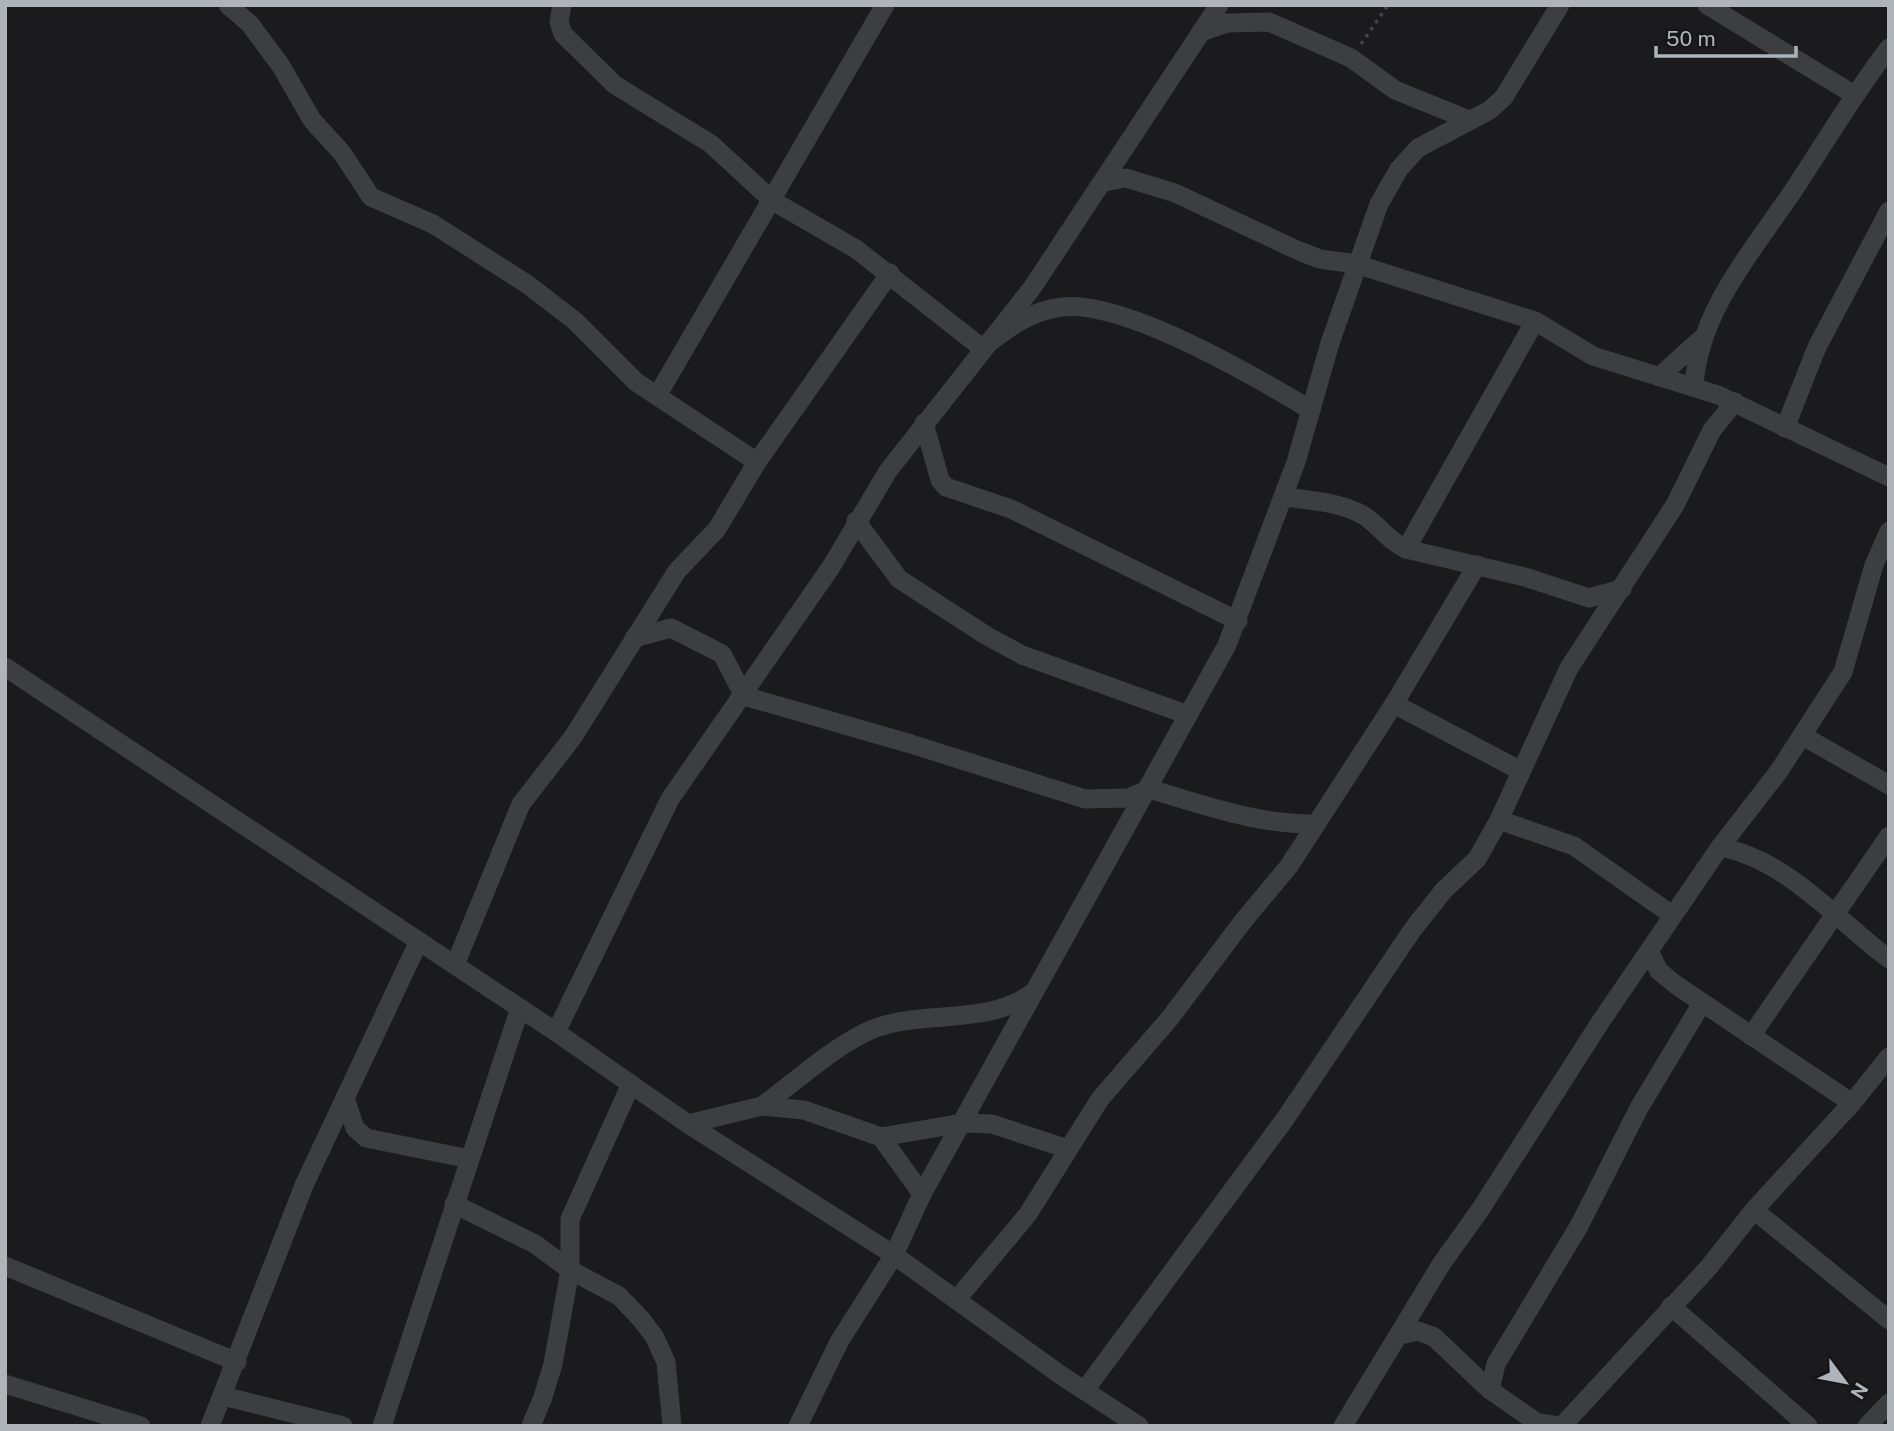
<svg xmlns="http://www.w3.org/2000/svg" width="1894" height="1431" viewBox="0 0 1894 1431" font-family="'Public Sans',sans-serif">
	<rect width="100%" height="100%" fill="#1b1b1d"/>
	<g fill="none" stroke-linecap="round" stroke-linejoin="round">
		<!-- path -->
		<polyline stroke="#424549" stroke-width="3.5" stroke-dasharray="3.5 5" stroke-linecap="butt" points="1361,44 1388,5"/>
		<!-- minor -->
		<g stroke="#3c3e42" stroke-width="19">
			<polyline points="228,5 250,24 281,66 312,120 342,153 371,197 433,224 527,284 575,321 636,382 757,462"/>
			<path d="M562 5 559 22 563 34 615 85 711 144 773 201 856 249 982 348C1007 329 1029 311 1062 307 1125 300 1256 377 1311 410"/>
			<polyline points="1707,5 1853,94"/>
			<polyline points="1201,32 1227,23 1269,22 1351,58 1395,90 1469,120"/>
			<polyline points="1104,182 1126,178 1175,193 1299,251 1320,259 1356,264 1535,321 1593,356 1718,395 1889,477"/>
			<polyline points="1659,377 1701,339"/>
			<path d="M1694 386C1699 309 1756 247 1797 185 1827 139 1855 92 1889 48"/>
			<polyline points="657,396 885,5"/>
			<polyline points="924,423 940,480 946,487 1011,509 1238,621"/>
			<polyline points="1785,428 1817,347 1889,211"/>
			<path d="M1283 497C1308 500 1340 502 1363 515 1379 525 1388 541 1406 549L1525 577 1589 598 1622 589"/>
			<polyline points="856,521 899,579 987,636 1022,655 1188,715"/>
			<polyline points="1406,549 1535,321"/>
			<path d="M634 638 671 628 722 654 744 696 911 744 1085 799 1129 798 1149 789C1205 805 1258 825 1316 824"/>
			<polyline points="5,667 556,1032 688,1124 894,1255 1062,1376 1139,1426"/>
			<polyline points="1394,704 1477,565"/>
			<polyline points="1803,736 1889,785"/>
			<polyline points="1499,820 1574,846 1672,915"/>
			<path d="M1720 847C1786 859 1837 920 1889 959"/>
			<polyline points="1649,951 1659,971 1676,985 1852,1103"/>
			<polyline points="455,965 521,804 573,737 677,571 717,529 757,462 890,273"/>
			<polyline points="556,1032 670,799 831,567 888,471 1032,288 1219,5"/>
			<polyline points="1751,1036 1889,836"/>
			<polyline points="345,1098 355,1128 366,1138 470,1159"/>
			<path d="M762 1106C797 1081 833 1046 873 1029 925 1009 986 1027 1034 992"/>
			<polyline points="688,1124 762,1106 804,1110 881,1137 963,1123 992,1124 1068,1149"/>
			<polyline points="881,1137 922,1194"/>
			<polyline points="454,1204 535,1244 570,1270 619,1296 641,1319 654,1336 666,1362 672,1426"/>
			<polyline points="1754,1210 1889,1320"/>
			<polyline points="5,1266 237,1362"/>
			<polyline points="957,1299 1028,1214 1100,1099 1170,1018 1244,920 1289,866 1394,704 1521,771"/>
			<polyline points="1671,1306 1808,1426"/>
			<polyline points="1400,1335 1418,1331 1434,1337 1490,1390 1536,1422 1559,1426"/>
			<polyline points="5,1384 141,1426"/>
			<polyline points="1085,1390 1285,1119 1413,929 1444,890 1477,859 1499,820 1569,668 1675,505 1712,430 1735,402"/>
			<polyline points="1490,1390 1496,1364 1579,1226 1639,1108 1702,1003"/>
			<polyline points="223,1396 343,1426"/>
			<polyline points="210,1426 305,1183 419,941"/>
			<polyline points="382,1426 520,1008"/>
			<polyline points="531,1426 543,1397 553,1364 570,1270 570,1219 631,1084"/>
			<polyline points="798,1426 839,1342 894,1255 922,1194 1227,645 1296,462 1330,343 1379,204 1399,169 1418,148 1490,110 1504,97 1560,5"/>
			<polyline points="1343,1426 1442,1263 1480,1210 1603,1018 1720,847 1779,771 1843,672 1874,565 1889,531"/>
			<polyline points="1562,1426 1709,1267 1754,1210 1852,1103 1889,1057"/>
			<polyline points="1867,1426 1889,1403"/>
		</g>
	</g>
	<!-- border -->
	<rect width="1894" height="1431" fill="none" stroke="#afb4bb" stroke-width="14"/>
	<!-- north arrow -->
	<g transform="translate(1845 1382) rotate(122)" stroke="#161618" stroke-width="5" paint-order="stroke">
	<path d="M0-5L12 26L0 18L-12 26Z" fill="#afb4bb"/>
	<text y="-10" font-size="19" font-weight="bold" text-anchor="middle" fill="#afb4bb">N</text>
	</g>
	<!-- scale -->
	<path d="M1656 46v10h140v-10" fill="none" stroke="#afb4bb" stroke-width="3.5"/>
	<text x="1666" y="46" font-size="21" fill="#afb4bb" stroke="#161618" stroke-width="5" paint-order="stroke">50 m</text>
</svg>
